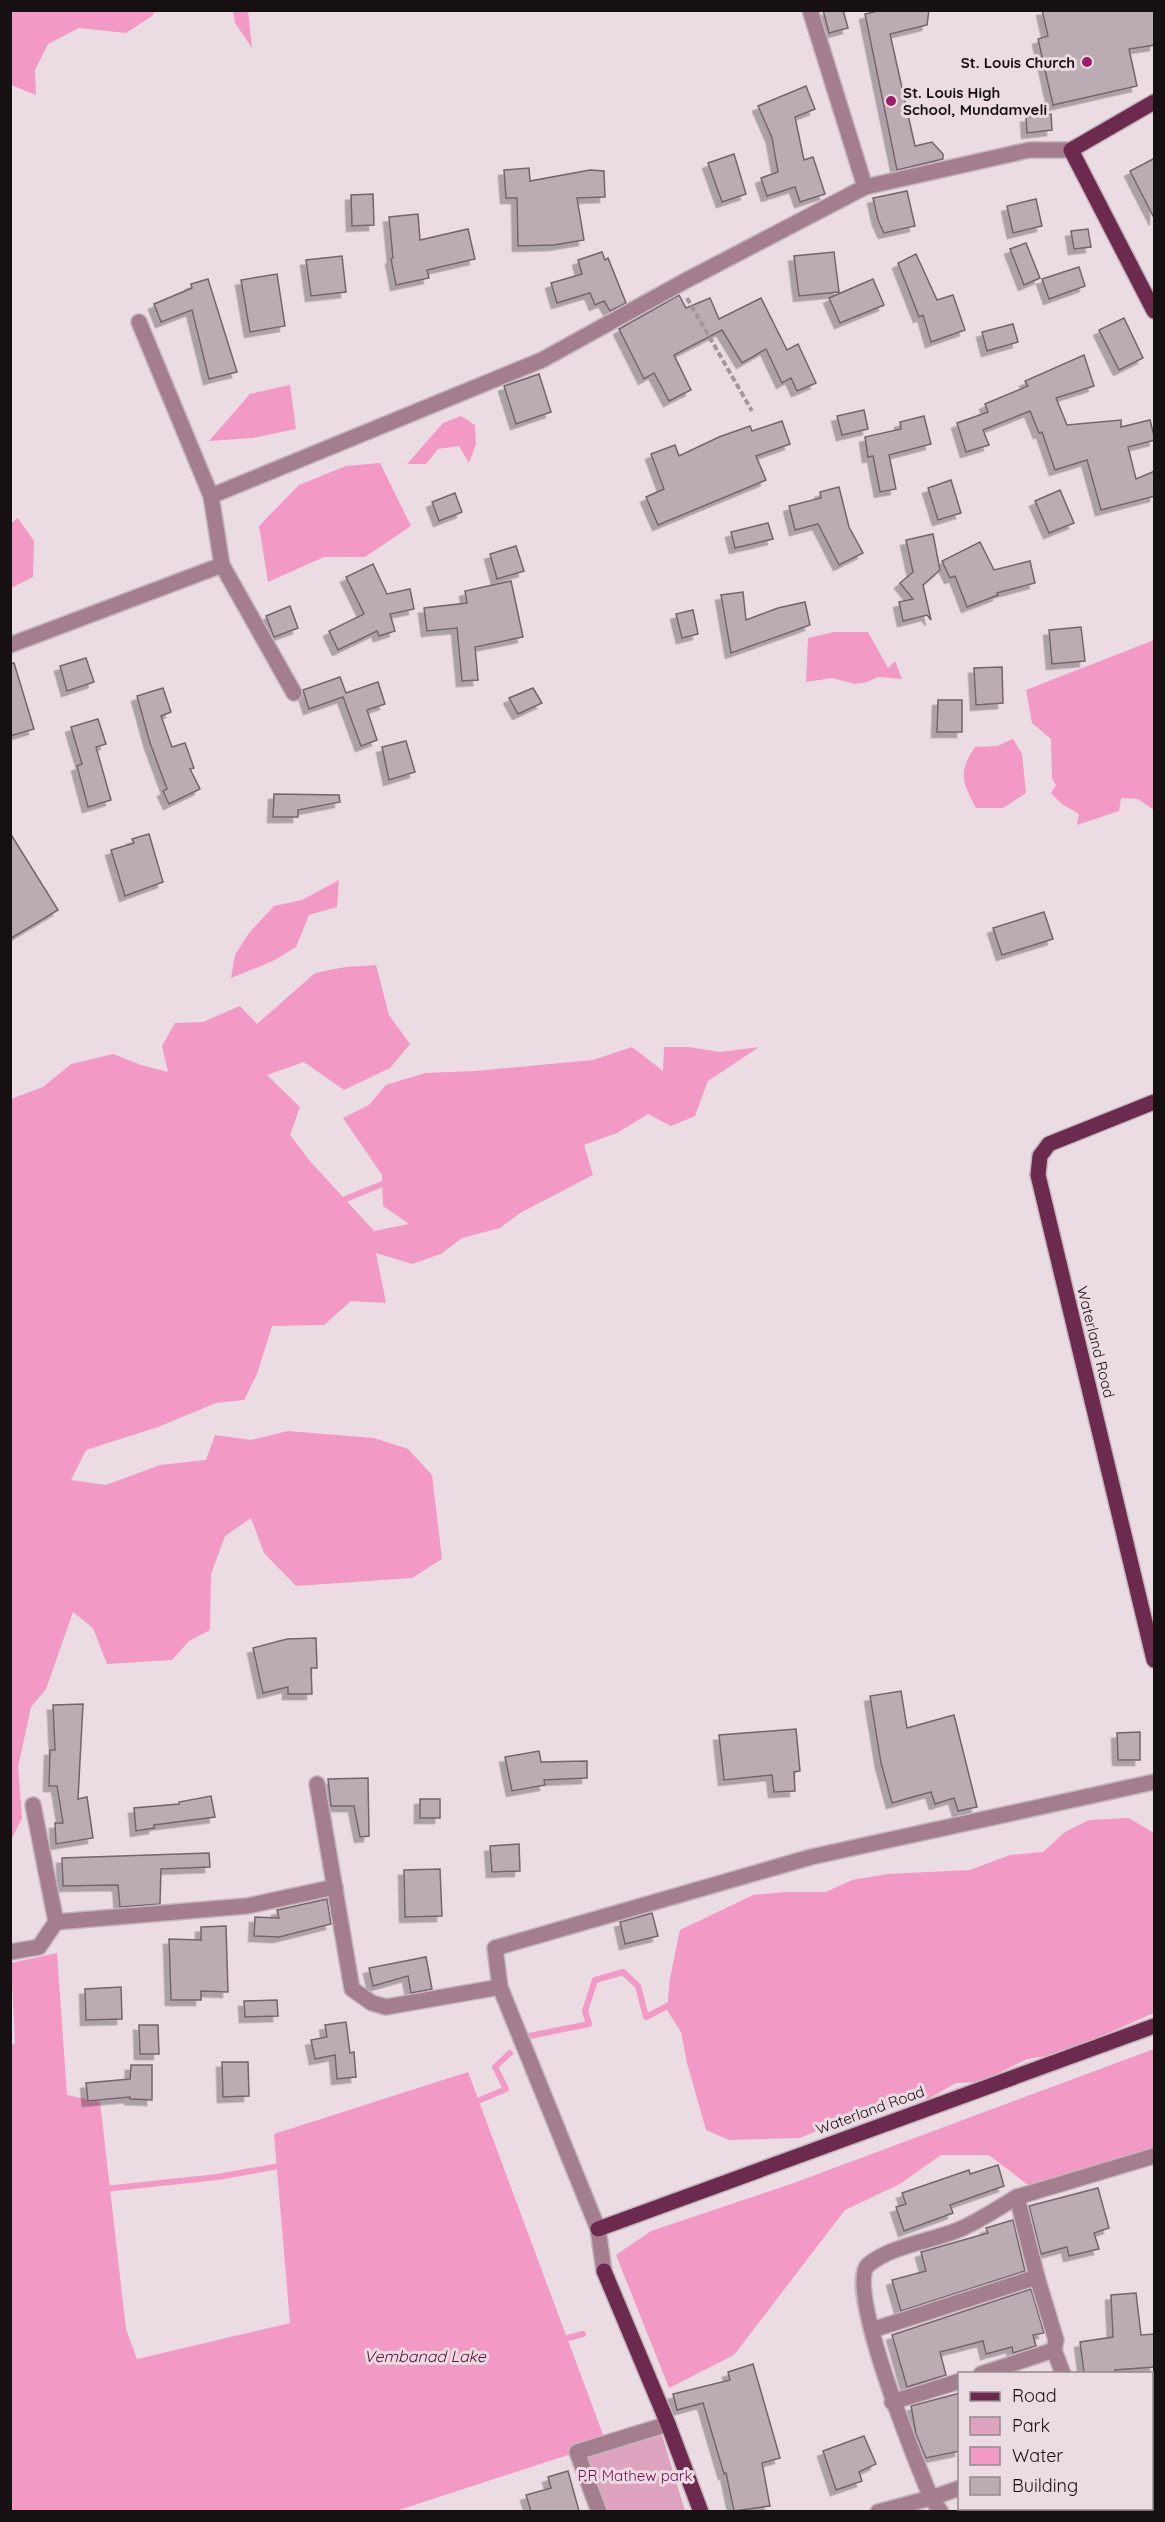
<svg xmlns="http://www.w3.org/2000/svg" width="1165" height="2522" viewBox="0 0 1165 2522" font-family="Quicksand,sans-serif">
	<defs>
		<filter id="shadow"><feDropShadow dx="-5.5" dy="5.5" stdDeviation="0" flood-color="#0004"/></filter>
	</defs>
	<rect width="100%" height="100%" fill="#ebdbe2"/>
	<!-- green -->
	<polygon fill="#dea4bf" points="660,2429 685,2511 603,2511 581,2455"/>
	<!-- water -->
	<g fill="#f299c5">
		<polygon points="10,11 11,10 155,11 152,16 126,33 79,28 48,44 35,70 36,95 11,85"/>
		<polygon points="233,11 248,11 252,48 235,23"/>
		<polygon points="290,385 296,429 253,438 209,441 250,394"/>
		<polygon points="461,416 475,425 476,444 469,463 459,446 438,449 426,464 407,464 443,423"/>
		<polygon points="380,463 411,526 365,557 324,557 268,582 259,526 299,485 346,466"/>
		<polygon points="18,518 34,541 33,577 11,588 11,523"/>
		<polygon points="834,632 868,632 888,668 895,661 902,679 878,677 867,682 855,684 832,678 806,682 808,638"/>
		<polygon points="1154,640 1154,810 1138,799 1121,798 1119,811 1077,825 1079,814 1062,804 1051,793 1056,785 1052,778 1051,739 1032,723 1026,690"/>
		<path d="M1013 739 1022 754 1026 793 1003 808H976C962 782 958 772 975 747L997 746Z"/>
		<polygon points="339,880 337,907 309,915 296,947 273,961 231,978 235,955 249,933 274,906 302,900"/>
		<polygon points="376,965 389,1015 410,1044 390,1068 344,1090 304,1062 267,1075 300,1107 290,1135 309,1160 374,1231 409,1224 383,1206 382,1175 343,1118 369,1105 386,1085 425,1073 475,1071 593,1060 632,1047 663,1071 664,1047 689,1047 720,1052 759,1047 708,1081 695,1116 671,1126 648,1114 617,1133 584,1145 593,1175 520,1213 500,1228 462,1238 441,1254 412,1264 376,1253 386,1303 351,1301 324,1325 272,1326 257,1374 244,1400 216,1403 158,1427 86,1450 71,1480 106,1485 160,1465 206,1460 215,1435 251,1440 288,1431 374,1438 408,1449 432,1475 442,1559 412,1578 296,1586 264,1553 251,1518 225,1536 211,1574 210,1630 189,1641 172,1660 107,1664 93,1628 73,1612 46,1689 31,1707 18,1767 22,1818 11,1840 11,1099 43,1087 71,1064 113,1054 141,1065 168,1072 162,1046 175,1023 203,1022 240,1006 257,1024 315,973 345,967"/>
		<polygon points="1129,1818 1154,1833 1154,2013 1060,2054 1027,2059 980,2082 956,2083 928,2099 846,2118 800,2138 729,2140 706,2130 687,2063 681,2032 667,2010 670,1978 680,1930 753,1895 785,1892 826,1892 852,1880 888,1874 970,1870 1010,1855 1043,1852 1065,1832 1089,1820"/>
		<polygon points="57,1953 67,2095 100,2102 126,2329 137,2359 290,2323 274,2134 468,2072 605,2440 577,2452 396,2511 11,2511 10,2045 15,2043 11,1963"/>
		<polygon points="1154,2049 1154,2156 1032,2188 989,2155 941,2155 900,2184 845,2210 734,2355 669,2388 616,2255 651,2231 791,2184"/>
	</g>
	<g fill="none" stroke-linecap="round" stroke-linejoin="round">
		<!-- stream -->
		<g stroke="#f299c5" stroke-width="6">
			<polyline points="338,1202 390,1181"/>
			<polyline points="529,2036 589,2024 585,2011 595,1980 623,1972 638,1986 646,2017 673,2003"/>
			<polyline points="473,2103 506,2089 495,2067 510,2053"/>
			<polyline points="104,2189 218,2177 284,2165"/>
			<polyline points="560,2340 583,2334"/>
		</g>
	</g>
	<!-- building -->
	<g fill="#bbabb2" stroke="#74656b" stroke-width="1.5" filter="url(#shadow)">
		<polygon points="823,10 843,10 848,28 829,33"/>
		<polygon points="882,10 929,10 927,25 890,34 915,146 932,142 943,154 943,159 897,170 865,14"/>
		<polygon points="1042,10 1155,10 1155,45 1129,49 1137,86 1053,105 1038,39 1048,36"/>
		<polygon points="806,86 815,109 795,117 804,160 813,157 825,194 800,202 795,187 767,196 761,178 778,172 772,138 758,106"/>
		<polygon points="1051,114 1052,130 1027,133 1026,117"/>
		<polygon points="734,154 746,194 722,202 708,163"/>
		<polygon points="1155,158 1155,220 1130,171"/>
		<polygon points="529,168 530,181 590,170 604,171 605,197 577,198 584,240 554,245 518,246 517,198 506,198 504,170"/>
		<polygon points="907,191 915,226 884,233 878,220 873,198"/>
		<polygon points="373,194 374,225 352,226 351,195"/>
		<polygon points="1036,199 1042,226 1013,233 1007,206"/>
		<polygon points="418,214 420,240 468,229 475,259 427,270 429,278 396,285 391,259 393,258 389,217"/>
		<polygon points="1088,229 1091,247 1074,249 1071,231"/>
		<polygon points="1026,243 1040,278 1024,285 1010,249"/>
		<polygon points="602,252 605,260 608,258 626,303 610,311 604,301 595,305 590,293 557,303 551,283 582,274 578,260"/>
		<polygon points="834,252 839,292 799,296 794,256"/>
		<polygon points="916,254 937,300 953,295 965,330 931,342 923,315 919,317 898,263"/>
		<polygon points="342,256 346,292 311,296 306,260"/>
		<polygon points="1079,267 1085,286 1049,299 1042,279"/>
		<polygon points="277,274 285,326 250,332 241,280"/>
		<polygon points="208,279 237,372 209,379 192,310 161,322 154,304 192,288 191,284"/>
		<polygon points="873,279 884,305 840,323 829,298"/>
		<polygon points="679,295 686,308 710,298 719,319 761,298 787,350 798,344 816,383 797,391 791,378 782,383 766,349 742,363 722,330 674,355 691,390 669,401 654,373 644,379 619,329"/>
		<polygon points="1124,318 1143,358 1119,370 1099,330"/>
		<polygon points="1013,324 1018,342 987,351 982,332"/>
		<polygon points="1084,355 1094,386 1056,398 1067,425 1121,420 1121,427 1150,420 1155,440 1128,447 1136,479 1155,471 1155,496 1101,510 1087,460 1055,470 1042,432 1039,433 1030,411 983,430 989,445 966,452 957,423 988,412 985,404 1028,386 1025,381"/>
		<polygon points="539,374 551,412 516,424 504,386"/>
		<polygon points="864,410 868,429 842,435 837,416"/>
		<polygon points="924,416 931,444 889,455 896,489 880,492 873,456 868,457 865,437 901,429 900,422"/>
		<polygon points="782,421 790,444 756,456 766,480 658,525 646,497 664,489 651,454 675,445 679,456 719,437 750,426 752,431"/>
		<polygon points="951,480 961,513 938,520 928,488"/>
		<polygon points="839,487 849,527 863,553 839,565 818,524 795,530 789,506 821,498 820,492"/>
		<polygon points="1060,490 1074,523 1049,533 1035,501"/>
		<polygon points="455,493 462,512 439,521 432,502"/>
		<polygon points="768,523 773,539 735,548 731,532"/>
		<polygon points="933,534 940,570 923,585 931,620 927,615 903,621 899,602 913,599 900,583 913,572 906,540"/>
		<polygon points="980,542 994,570 1030,561 1035,583 997,593 998,595 967,607 955,576 950,578 942,561"/>
		<polygon points="516,546 524,571 497,579 490,554"/>
		<polygon points="373,564 387,594 410,589 414,609 390,614 395,631 379,636 377,631 338,650 329,631 364,614 346,577"/>
		<polygon points="511,581 523,637 475,647 478,680 462,681 457,628 427,631 424,608 467,603 465,591"/>
		<polygon points="743,592 746,620 778,608 805,602 810,625 731,653 721,595"/>
		<polygon points="290,606 298,628 274,637 266,616"/>
		<polygon points="693,610 698,634 682,638 676,614"/>
		<polygon points="1081,627 1085,661 1052,664 1049,630"/>
		<polygon points="86,658 94,682 67,691 60,666"/>
		<polygon points="14,663 34,729 10,736 10,664"/>
		<polygon points="1002,667 1003,703 976,705 974,668"/>
		<polygon points="340,677 346,693 378,682 385,704 367,710 377,740 361,746 343,697 309,709 303,690"/>
		<polygon points="163,688 171,712 161,716 172,747 185,743 194,768 190,769 200,789 169,804 163,791 167,789 150,743 137,696"/>
		<polygon points="533,688 542,703 518,714 509,698"/>
		<polygon points="938,700 962,700 962,732 937,732"/>
		<polygon points="98,719 106,744 96,747 111,800 88,807 77,766 82,764 71,727"/>
		<polygon points="406,741 415,772 389,780 382,747"/>
		<polygon points="274,794 339,795 340,802 298,810 298,817 273,817"/>
		<polygon points="10,833 58,910 10,939"/>
		<polygon points="149,834 163,882 125,896 111,850 134,843 132,839"/>
		<polygon points="1044,912 1053,939 1002,955 993,928"/>
		<polygon points="316,1638 317,1668 311,1668 312,1694 288,1694 288,1687 263,1693 253,1648 287,1639"/>
		<polygon points="901,1691 907,1728 954,1715 977,1807 958,1811 954,1798 935,1804 931,1792 892,1803 881,1763 870,1696"/>
		<polygon points="83,1704 78,1799 87,1797 93,1838 56,1844 55,1823 63,1823 57,1786 49,1786 50,1750 55,1750 53,1705"/>
		<polygon points="796,1729 800,1771 794,1772 795,1791 774,1792 772,1775 724,1780 719,1735"/>
		<polygon points="1140,1732 1140,1760 1118,1760 1117,1733"/>
		<polygon points="539,1751 541,1762 587,1761 587,1778 544,1780 545,1785 512,1791 505,1757"/>
		<polygon points="368,1778 369,1836 360,1837 354,1806 331,1806 328,1779"/>
		<polygon points="211,1796 215,1817 154,1825 154,1828 136,1831 134,1808 179,1804 179,1802"/>
		<rect x="420" y="1799" width="20" height="19"/>
		<polygon points="519,1844 520,1871 492,1872 490,1846"/>
		<polygon points="209,1853 210,1867 161,1869 160,1904 120,1907 118,1885 63,1886 62,1858"/>
		<polygon points="440,1869 442,1916 405,1917 404,1870"/>
		<polygon points="327,1899 331,1924 279,1937 254,1936 255,1917 279,1918 277,1910"/>
		<polygon points="652,1913 658,1936 625,1944 620,1922"/>
		<polygon points="226,1926 228,1992 201,1991 201,2000 171,2000 169,1939 201,1940 201,1927"/>
		<polygon points="426,1957 432,1989 411,1993 408,1976 373,1986 369,1968"/>
		<polygon points="121,1987 122,2019 86,2020 85,1989"/>
		<polygon points="277,2000 278,2016 245,2017 244,2001"/>
		<polygon points="346,2022 350,2053 354,2052 356,2077 337,2079 335,2055 315,2059 311,2040 327,2037 325,2025"/>
		<polygon points="139,2025 158,2025 159,2054 140,2054"/>
		<polygon points="222,2062 248,2062 249,2096 223,2097"/>
		<polygon points="131,2065 152,2065 152,2100 130,2099 130,2097 88,2101 86,2083 130,2079"/>
		<polygon points="998,2165 1004,2186 950,2205 953,2213 904,2231 896,2207 906,2204 902,2193 969,2170 970,2174"/>
		<polygon points="1098,2188 1109,2228 1094,2233 1099,2249 1069,2256 1067,2247 1041,2254 1029,2206"/>
		<polygon points="1013,2220 1025,2271 901,2311 892,2280 926,2271 921,2252 988,2233 986,2228"/>
		<polygon points="1031,2289 1044,2333 1033,2335 1036,2346 1013,2353 1012,2347 986,2354 983,2341 940,2352 946,2375 907,2387 892,2335"/>
		<polygon points="1136,2293 1141,2335 1155,2334 1155,2367 1115,2370 1115,2373 1084,2373 1080,2342 1113,2337 1111,2295"/>
		<polygon points="753,2364 780,2458 762,2463 770,2506 734,2511 726,2473 724,2474 703,2403 677,2410 673,2394 730,2380 728,2372"/>
		<polygon points="960,2393 960,2451 926,2458 916,2434 911,2406"/>
		<polygon points="864,2436 876,2464 859,2472 862,2481 836,2490 823,2451"/>
		<polygon points="568,2471 579,2511 531,2511 526,2495 551,2488 548,2477"/>
	</g>
	<g fill="none" stroke-linecap="round" stroke-linejoin="round">
		<defs>
			<g id="minor">
				<polyline points="810,10 865,187"/>
				<polyline points="139,322 211,496"/>
				<polyline points="222,565 294,693"/>
				<polyline points="10,645 222,565 211,496 542,360 685,281 865,187 1029,150 1071,150"/>
				<polyline points="317,1784 352,1989 372,2003 386,2007 500,1987"/>
				<polyline points="56,1922 247,1906 335,1887"/>
				<polyline points="10,1952 39,1947 56,1922 33,1805"/>
				<polyline points="1017,2197 1154,2156"/>
				<polyline points="604,2271 598,2229 500,1987 495,1948 811,1857 1154,1782"/>
				<polyline points="872,2330 1037,2277"/>
				<polyline points="981,2374 1054,2350"/>
				<polyline points="892,2402 960,2381"/>
				<polyline points="1152,2423 1154,2422"/>
				<polyline points="599,2512 577,2452 668,2424"/>
				<polyline points="878,2512 931,2498 960,2488"/>
				<path d="M941 2512 931 2498C918 2466 844 2286 868 2265 890 2246 931 2241 958 2230 978 2222 998 2208 1017 2197L1037 2277 1056 2340 1054 2350 1063 2374"/>
			</g>
			<g id="major">
				<polyline points="1154,102 1071,150 1154,311"/>
				<polyline points="1154,1102 1049,1144 1040,1156 1038,1175 1154,1660"/>
				<polyline points="598,2229 1154,2026"/>
				<polyline points="604,2271 668,2424 701,2512"/>
			</g>
		</defs>
		<!-- minor casing -->
		<use href="#minor" stroke="#c5b6bd" stroke-width="18"/>
		<!-- major casing -->
		<use href="#major" stroke="#c5b6bd" stroke-width="18"/>
		<!-- path -->
		<polyline stroke="#a3969c" stroke-width="4" stroke-dasharray="6 3" stroke-linecap="butt" points="687,298 752,411"/>
		<!-- minor -->
		<use href="#minor" stroke="#a47e8f" stroke-width="15"/>
		<!-- major -->
		<use href="#major" stroke="#6c2b4e" stroke-width="15"/>
	</g>
	<!-- markers -->
	<g fill="#9f1b6b" stroke="#ebdbe2" stroke-width="2">
		<circle cx="1087" cy="62" r="6"/>
		<circle cx="891" cy="101" r="6"/>
	</g>
	<g text-anchor="middle" dominant-baseline="central" stroke-width="6" stroke-linejoin="round" paint-order="stroke">
		<!-- poi labels -->
		<g font-size="15" font-weight="bold" fill="#161013" stroke="#ebdbe2" text-anchor="end">
			<text x="1075" y="62">St. Louis Church</text>
			<text x="903" y="92" text-anchor="start">St. Louis High<tspan x="903" dy="17">School, Mundamveli</tspan></text>
		</g>
		<!-- street labels -->
		<g font-size="15" fill="#161013" stroke="#ebdbe2">
			<text transform="translate(1096 1342) rotate(76)">Waterland Road</text>
			<text transform="translate(870 2110) rotate(-20)">Waterland Road</text>
		</g>
		<!-- park labels -->
		<g font-size="15" fill="#760c4e" stroke="#ebdbe2">
			<text x="635" y="2475">P.R Mathew park</text>
		</g>
		<!-- water labels -->
		<g font-size="16" font-style="italic" fill="#5b0d3c" stroke="#ebdbe2">
			<text x="425" y="2356">Vembanad Lake</text>
		</g>
	</g>
	<!-- border -->
	<rect width="1165" height="2522" fill="none" stroke="#161013" stroke-width="24"/>
	<!-- legend -->
	<rect x="958" y="2372" width="195" height="138" fill="#ebdbe2" stroke="#968a8f" stroke-width="1.5"/>
	<rect x="970" y="2392" width="30" height="9" fill="#6c2b4e" stroke="#968a8f" stroke-width="1.5"/>
	<text x="1012" y="2402" font-size="18" fill="#161013">Road</text>
	<rect x="970" y="2417" width="30" height="18" fill="#dea4bf" stroke="#968a8f" stroke-width="1.5"/>
	<text x="1012" y="2432" font-size="18" fill="#161013">Park</text>
	<rect x="970" y="2447" width="30" height="18" fill="#f299c5" stroke="#968a8f" stroke-width="1.5"/>
	<text x="1012" y="2462" font-size="18" fill="#161013">Water</text>
	<rect x="970" y="2477" width="30" height="18" fill="#bbabb2" stroke="#968a8f" stroke-width="1.5"/>
	<text x="1012" y="2492" font-size="18" fill="#161013">Building</text>
</svg>
